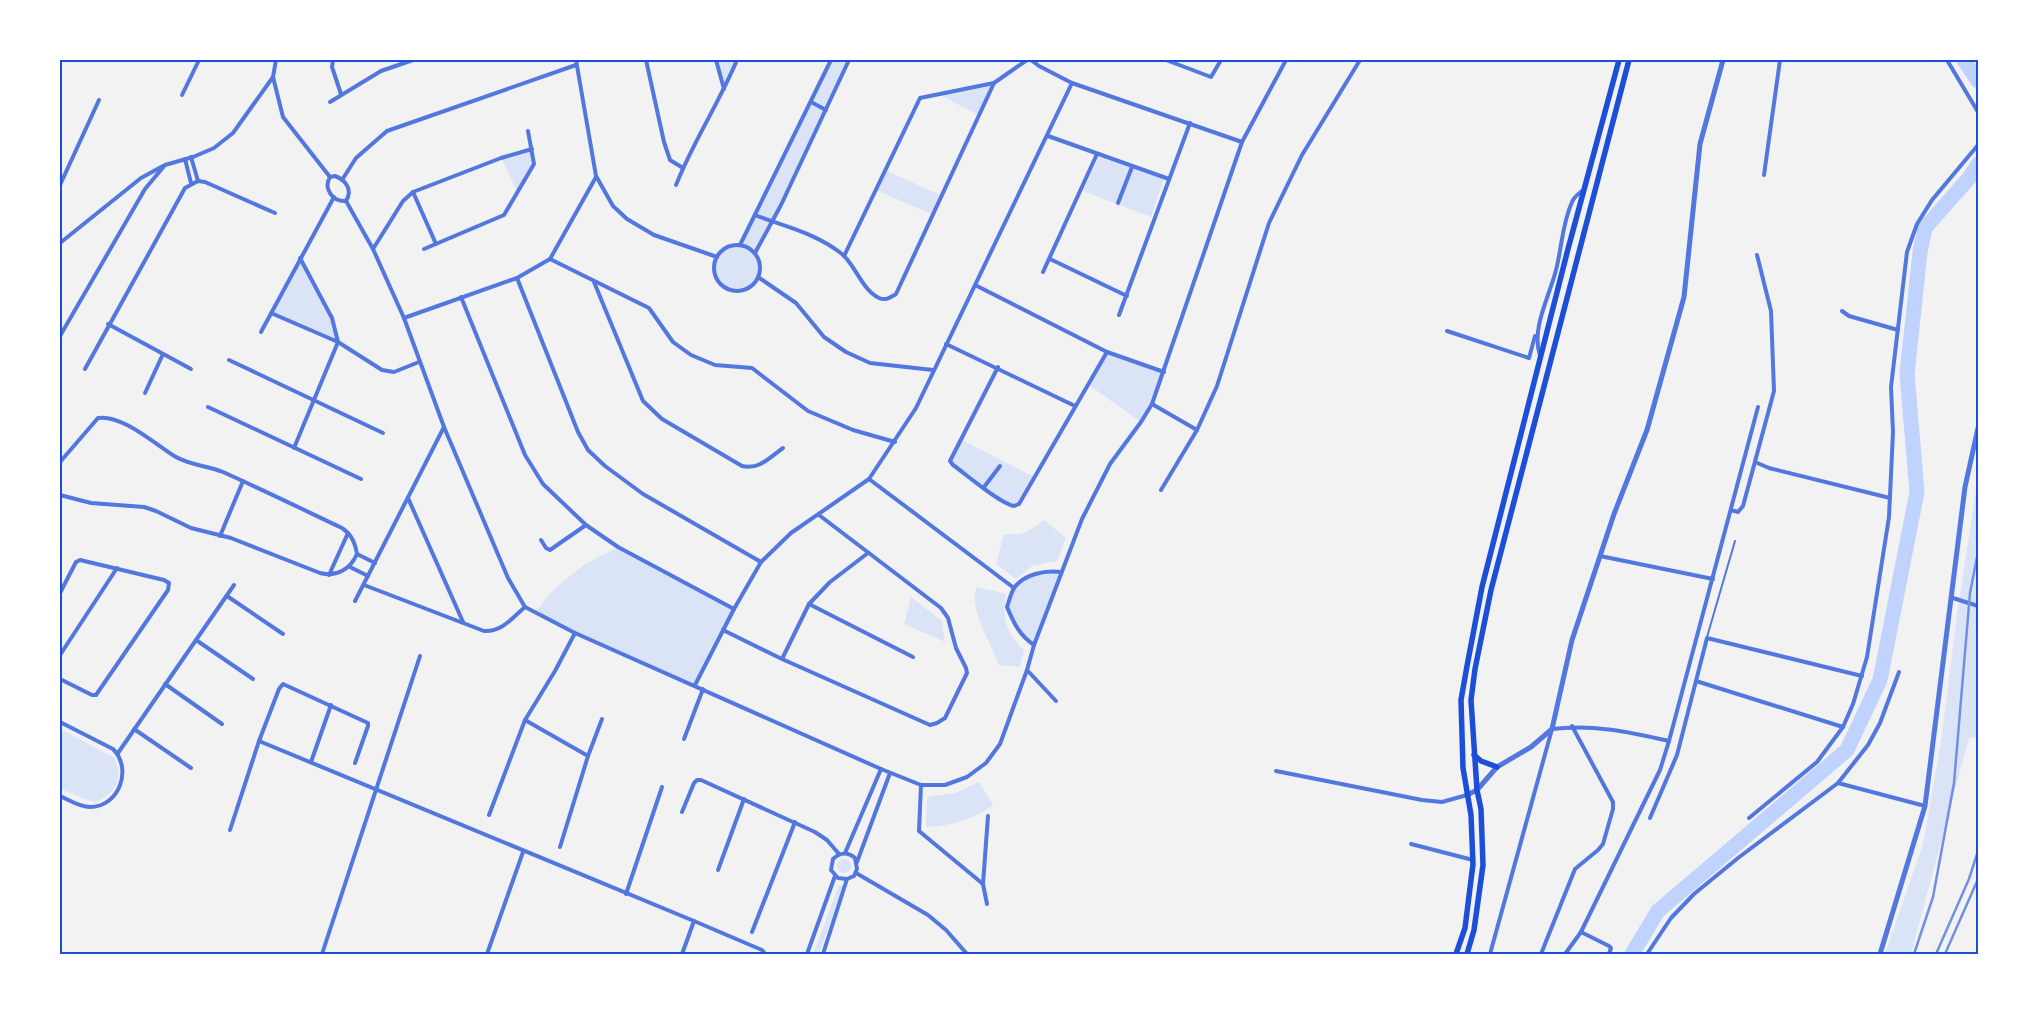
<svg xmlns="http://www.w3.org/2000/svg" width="2038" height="1014" viewBox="0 0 2038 1014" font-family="Poppins,sans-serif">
	<rect width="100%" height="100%" fill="#f2f2f2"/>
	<!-- green -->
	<g fill="#dbe4f7">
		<polygon points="716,60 737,60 724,89"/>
		<path d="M831 60H849L781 205 755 253C759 261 762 270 757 279 730 319 686 248 740 245Z"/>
		<polygon points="994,83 980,116 938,94"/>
		<polygon points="532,149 534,164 518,193 501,158"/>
		<polygon points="1099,157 1164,179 1151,217 1083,191"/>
		<polygon points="885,170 942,196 933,215 876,190"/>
		<polygon points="300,258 332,318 338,342 271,313"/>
		<polygon points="1107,352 1164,372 1152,404 1141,422 1089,385"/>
		<polygon points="962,440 1034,477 1019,504 1011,506 953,465 950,459"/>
		<polygon points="1978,477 1978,737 1969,738 1911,954 1885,954 1923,844 1941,742 1957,614"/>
		<path d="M1044 520 1066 538 1057 561 1032 566 1016 579 996 564 1004 534C1023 536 1029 531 1044 520Z"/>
		<polygon points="618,547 734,609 695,685 575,633 535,612 555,588 584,565"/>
		<polygon points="1061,572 1034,645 1024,638 1007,607 1014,588 1030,575"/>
		<path d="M977 587 1006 594C1001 616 1007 635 1024 650L1020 667 999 665C992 645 967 607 977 587Z"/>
		<polygon points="911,597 942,621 945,642 904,624"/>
		<path d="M60 729 115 758C123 783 117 789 96 803L60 789Z"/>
		<path d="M979 782 993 805C973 820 950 826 926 827L927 797 955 793Z"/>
		<circle cx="844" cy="866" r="7"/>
		<polygon points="839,885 843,886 819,954 813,954"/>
	</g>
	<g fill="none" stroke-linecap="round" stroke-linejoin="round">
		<!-- river -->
		<g stroke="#bfd3fe" stroke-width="15">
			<polyline points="1964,60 1978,81"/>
			<polyline points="1632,954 1658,911 1847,750 1880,680 1917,492 1907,374 1920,252 1925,228 1969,178 1978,164"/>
		</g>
		<!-- service -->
		<polyline stroke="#5277de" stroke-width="2" points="1707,637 1735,541"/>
		<!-- minor -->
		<g stroke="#5277de" stroke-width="4">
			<polyline points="276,60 273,77 283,117 330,177"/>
			<polyline points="333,60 332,67 341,94"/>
			<polyline points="576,60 596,176 613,206 627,219 654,235 717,257"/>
			<polyline points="646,60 664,142 670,160 683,168"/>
			<polyline points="716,60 724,89"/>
			<polyline points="1031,60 1039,66 1072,83 1242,142"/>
			<polyline points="1166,60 1211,77 1221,60"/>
			<polyline points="1947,60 1978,112"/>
			<polyline points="182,95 199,60"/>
			<polyline points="330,102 381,71 413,60"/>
			<polyline points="811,102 826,110"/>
			<polyline points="1048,136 1169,179"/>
			<polyline points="191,157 198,181"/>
			<polyline points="185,159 191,183"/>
			<polyline points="1764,175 1780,60"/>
			<path d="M335 176C346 180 353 190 346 201 333 202 323 189 330 177Z"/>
			<polyline points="342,180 356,158 387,131 576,65"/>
			<polyline points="60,185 99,100"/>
			<path d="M676 185C693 142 719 103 737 60"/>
			<polyline points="413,192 436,244"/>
			<polyline points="346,201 373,249 404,318 444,427 508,578 525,607 575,633 881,769 921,785 945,785 967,777 986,763 1000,744 1027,670 1034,645 1082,519 1110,464 1141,422 1152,404 1242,142 1286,60"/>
			<polyline points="1118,203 1132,167"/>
			<path d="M755 215C785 227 816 233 842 254 856 266 862 290 879 298 886 301 891 297 896 294L994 83"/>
			<polyline points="60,243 141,178 163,166"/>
			<polyline points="740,245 831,60"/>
			<circle cx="737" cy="268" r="23"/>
			<polyline points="373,249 403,201 413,192 501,158 532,149"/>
			<polyline points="424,249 504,215 534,164 528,131"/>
			<polyline points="755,253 781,205 849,60"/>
			<polyline points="844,256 920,98 994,83 1027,60"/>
			<polyline points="300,258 332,318 338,342"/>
			<polyline points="550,259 649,308 673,342 691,355 715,365 752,368 808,411 853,430 895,442"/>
			<polyline points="1050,259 1127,296"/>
			<polyline points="1043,272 1097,154"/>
			<polyline points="758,277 796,303 824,337 846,352 870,363 933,370"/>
			<polyline points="517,278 578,432 588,450 605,466 643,494 761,562"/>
			<path d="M594 282 643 401 662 419 742 466C759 470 769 458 783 448"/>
			<polyline points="975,285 1107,352 1164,372"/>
			<polyline points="461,297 525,455 543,484 586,525 618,547 734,609"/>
			<polyline points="1842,311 1849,316 1898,330"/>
			<polyline points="271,313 338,342 382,370 394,372 419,362"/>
			<polyline points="1119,315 1190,123"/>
			<polyline points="404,318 517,278 550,259 596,177"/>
			<polyline points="108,324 191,369"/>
			<polyline points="1447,331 1529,358 1535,336"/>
			<polyline points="261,332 334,197"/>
			<polyline points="60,336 145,189 165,165 193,157 214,148 233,133 273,77"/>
			<polyline points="946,344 1075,406"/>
			<path d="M1540 356C1531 328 1549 298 1556 270 1562 247 1562 224 1572 202 1574 197 1578 194 1582 191"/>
			<polyline points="229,360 383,433"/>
			<path d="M998 367 950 461 953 465C967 475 999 503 1014 506L1019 504 1107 352"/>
			<polyline points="85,369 185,188 198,181 205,182 275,213"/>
			<polyline points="145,393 163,354"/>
			<polyline points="1152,404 1197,430"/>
			<polyline points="208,407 361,479"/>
			<polyline points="294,448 338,342"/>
			<path d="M60 462 98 418C122 414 156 445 176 457 190 465 208 466 223 472 263 490 302 509 342 528 352 535 355 543 357 554 350 570 336 577 320 573L231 538 191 528 156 511 144 507 91 503 60 495"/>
			<polyline points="1755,462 1769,468 1890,498"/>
			<polyline points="869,479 1014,588"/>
			<polyline points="984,487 1000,466"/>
			<polyline points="1161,490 1197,430 1217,386 1269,223 1302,155 1360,60"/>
			<polyline points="408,498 463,622"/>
			<polyline points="1731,510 1738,512 1743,506 1774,391 1771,311 1757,255"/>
			<polyline points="220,536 243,481"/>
			<polyline points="541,540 546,548 550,550 586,525"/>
			<polyline points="357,554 375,563"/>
			<polyline points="1600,556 1713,579"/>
			<polyline points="350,567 368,576"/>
			<polyline points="329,575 348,533"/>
			<path d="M364 585 484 631C502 632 512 618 525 607"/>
			<polyline points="60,593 76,562 80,560 164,580 169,583 168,590 96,695 92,695 60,679"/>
			<polyline points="227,596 283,634"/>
			<polyline points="1953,598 1978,606"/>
			<polyline points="355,601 444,427"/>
			<polyline points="809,604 913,657"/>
			<polyline points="723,630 782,659 930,725 937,723 945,718 967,673 966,668 956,648 948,618 941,608 819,515"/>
			<polyline points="196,640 253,679"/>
			<path d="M1034 645C1019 635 1014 623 1007 607 1009 601 1011 593 1014 588 1024 574 1045 570 1061 572"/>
			<polyline points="60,655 117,568"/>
			<polyline points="782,659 809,604 830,582 868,553"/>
			<polyline points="1027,670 1056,701"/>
			<polyline points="1696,681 1843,727"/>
			<polyline points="165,684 222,724"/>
			<polyline points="695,685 734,609 761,562 791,533 869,479 916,408 1072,83"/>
			<polyline points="525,720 588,756"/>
			<path d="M60 722 113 749C133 769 119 807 90 807 80 807 69 800 60 796"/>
			<polyline points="134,729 191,768"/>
			<polyline points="684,739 703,689"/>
			<polyline points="259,741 694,921 762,950 765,954"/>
			<polyline points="118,753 234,585"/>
			<polyline points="311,762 331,705"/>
			<polyline points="1276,771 1422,800 1442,802 1467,795"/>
			<polyline points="1838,783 1925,806"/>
			<polyline points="921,785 919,831 983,884"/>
			<polyline points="682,812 694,783 697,780 701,780 815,832 827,840 839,854"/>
			<polyline points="489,815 525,720 555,671 575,633"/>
			<polyline points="1650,818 1677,755 1707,638 1862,676"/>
			<polyline points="1749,818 1817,762 1843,727 1853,704 1867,657 1889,517 1893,432 1891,387 1907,252 1917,224 1932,200 1978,145"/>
			<polyline points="230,830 259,741 279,689 283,684 368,723 368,726 355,763"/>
			<polyline points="1411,844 1473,860"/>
			<polyline points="560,847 588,756 602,719"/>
			<polyline points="845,853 881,769"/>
			<polyline points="857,862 890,773"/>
			<polyline points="718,870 744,799"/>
			<polyline points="856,873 928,915 946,930 967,954"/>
			<polyline points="626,894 662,787"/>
			<polyline points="987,904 983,884 988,816"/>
			<polyline points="752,932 795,822"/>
			<polyline points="1581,932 1609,946 1611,948 1609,954"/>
			<polyline points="322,954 420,656"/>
			<polyline points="487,954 523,852"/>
			<polyline points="682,954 694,921"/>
			<polyline points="807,954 835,876"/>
			<path d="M823 954 847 879 854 876 857 869 855 858C848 852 840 852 833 859L831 870 838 878 847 879"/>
			<path d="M1490 954 1552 729C1592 724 1630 732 1669 741"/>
			<polyline points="1541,954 1575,869 1598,850 1603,844 1613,809 1613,802 1572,726"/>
			<polyline points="1565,954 1581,932 1660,770 1669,741 1758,407"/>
			<polyline points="1647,954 1671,918 1694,894 1738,858 1838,783 1868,745 1880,723 1899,672"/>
		</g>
		<!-- tertiary -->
		<g stroke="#5277de" stroke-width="5">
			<polyline points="1467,795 1477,790 1497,767 1531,747 1552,729 1572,640 1614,514 1647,430 1684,297 1700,144 1723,60"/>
			<polyline points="1880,954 1925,806 1965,487 1978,428"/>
		</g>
		<!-- secondary -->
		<g stroke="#1d4ed8" stroke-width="5.5">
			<polyline points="1474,755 1481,761 1497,767"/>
			<polyline points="1456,954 1465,928 1473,864 1471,815 1463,768 1461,700 1467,666 1482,587 1568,249 1619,60"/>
			<polyline points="1467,954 1474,930 1483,865 1481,809 1477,790 1471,700 1475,669 1491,590 1629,60"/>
		</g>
		<!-- rail -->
		<g stroke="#7290e2" stroke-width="2.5">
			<polyline points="1914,954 1933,897 1954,783 1970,593 1978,552"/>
			<polyline points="1936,954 1969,879 1978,851"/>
			<polyline points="1945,954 1978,879"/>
		</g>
	</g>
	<!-- border -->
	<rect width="2038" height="1014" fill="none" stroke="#ffffff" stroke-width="122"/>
	<rect x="61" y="61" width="1916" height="892" fill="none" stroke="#1d4ed8" stroke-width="2"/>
</svg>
